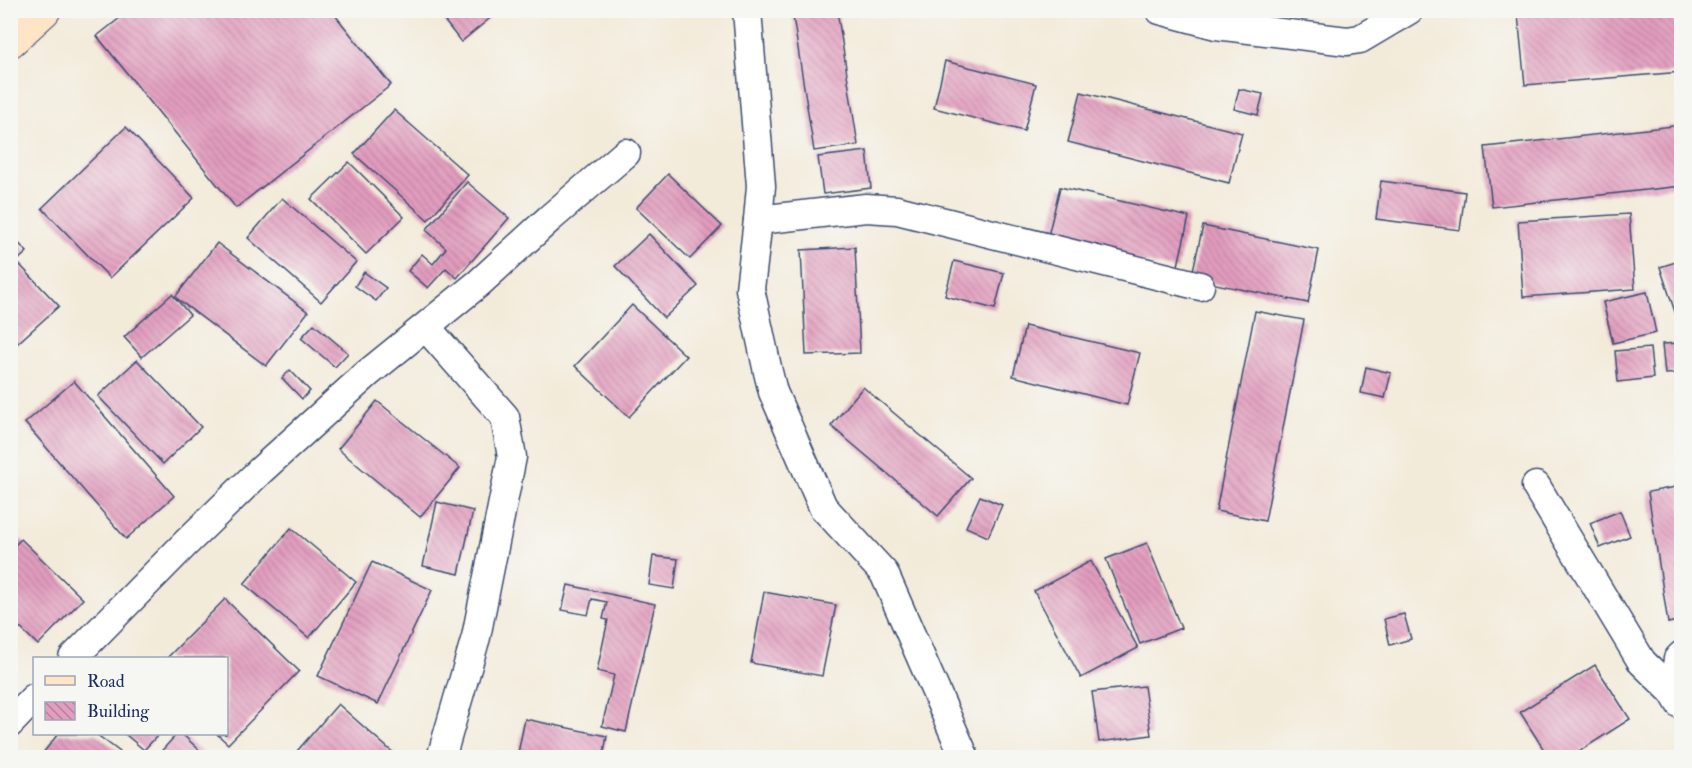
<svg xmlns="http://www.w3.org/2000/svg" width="1692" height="768" viewBox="0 0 1692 768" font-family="'IM FELL Double Pica',serif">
	<defs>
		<pattern id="building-back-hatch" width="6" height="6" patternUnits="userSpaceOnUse" patternTransform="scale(1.5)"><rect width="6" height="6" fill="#e39dbe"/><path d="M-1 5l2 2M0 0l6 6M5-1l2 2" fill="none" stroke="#b7809e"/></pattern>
	</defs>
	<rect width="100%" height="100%" fill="#f6f6f2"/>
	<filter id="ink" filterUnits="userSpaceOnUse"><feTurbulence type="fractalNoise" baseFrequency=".0167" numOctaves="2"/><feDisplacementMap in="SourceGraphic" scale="12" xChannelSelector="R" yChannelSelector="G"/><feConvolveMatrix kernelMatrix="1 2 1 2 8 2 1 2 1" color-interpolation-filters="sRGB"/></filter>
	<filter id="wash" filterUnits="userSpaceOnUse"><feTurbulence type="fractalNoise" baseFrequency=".008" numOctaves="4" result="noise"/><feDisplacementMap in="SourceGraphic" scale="24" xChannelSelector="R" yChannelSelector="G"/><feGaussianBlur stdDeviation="1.35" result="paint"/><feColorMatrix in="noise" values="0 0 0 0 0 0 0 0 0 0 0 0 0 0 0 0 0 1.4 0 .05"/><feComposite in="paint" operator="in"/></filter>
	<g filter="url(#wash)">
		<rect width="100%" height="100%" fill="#f3ebda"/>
		<g id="blocks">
			<!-- building -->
			<g fill="url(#building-back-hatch)">
				<polygon points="130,10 331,10 391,85 236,208 97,36"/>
				<polygon points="436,10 500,10 461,42"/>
				<polygon points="792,10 837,10 858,145 814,151"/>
				<polygon points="1572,10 1682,10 1682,72 1525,85 1518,15"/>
				<polygon points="945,61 1036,84 1024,131 934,108"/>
				<polygon points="1239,89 1263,94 1258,115 1234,109"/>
				<polygon points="1081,92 1242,133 1229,183 1068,142"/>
				<polygon points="394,110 468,175 428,220 354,154"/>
				<polygon points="1682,125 1682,186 1492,207 1485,147"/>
				<polygon points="126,127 194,198 110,278 42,208"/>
				<polygon points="867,151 871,188 823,194 818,157"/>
				<polygon points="349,162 404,217 366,254 311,199"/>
				<polygon points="668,174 722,226 690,259 636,208"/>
				<polygon points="1381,181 1465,192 1460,230 1376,219"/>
				<polygon points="467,182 509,218 457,278 446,268 428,288 408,271 422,254 433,264 446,248 426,230"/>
				<polygon points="1060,187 1189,217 1177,270 1047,240"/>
				<polygon points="282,198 356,262 321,302 248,238"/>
				<polygon points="1629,214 1635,289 1523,297 1518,221"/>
				<polygon points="1203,226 1319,250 1308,303 1191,279"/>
				<polygon points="10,234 27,252 10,267"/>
				<polygon points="649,234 698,286 664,318 615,266"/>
				<polygon points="217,243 308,312 266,366 175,297"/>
				<polygon points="855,247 860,353 806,355 801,250"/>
				<polygon points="1682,260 1682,320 1678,321 1660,267"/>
				<polygon points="954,261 1004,273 995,309 945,296"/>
				<polygon points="20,265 59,306 10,350 10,273"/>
				<polygon points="364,272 386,288 376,301 355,286"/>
				<polygon points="1647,292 1656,333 1613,343 1603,302"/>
				<polygon points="172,294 190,315 142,357 124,337"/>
				<polygon points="632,305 686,356 629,417 575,366"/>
				<polygon points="1255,311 1304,320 1265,521 1216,511"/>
				<polygon points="314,324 348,353 335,367 301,338"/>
				<polygon points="1025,326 1140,353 1127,405 1013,376"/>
				<polygon points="1682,343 1682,373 1665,374 1662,344"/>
				<polygon points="1650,348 1653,378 1618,382 1615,351"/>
				<polygon points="137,360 201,427 163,464 98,396"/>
				<polygon points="1366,367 1391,373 1385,398 1361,393"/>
				<polygon points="290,370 310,391 302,399 282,378"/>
				<polygon points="74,381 174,496 126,539 25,423"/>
				<polygon points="863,387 971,478 938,516 831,426"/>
				<polygon points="377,401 460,468 420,517 338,449"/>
				<polygon points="1682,486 1682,620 1668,623 1648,492"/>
				<polygon points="980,496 1002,505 988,537 966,527"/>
				<polygon points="437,502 473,511 459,574 423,566"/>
				<polygon points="1620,511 1630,536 1600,548 1590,523"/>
				<polygon points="291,528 356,582 309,638 244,584"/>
				<polygon points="21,539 83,599 38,645 10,618 10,550"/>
				<polygon points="1147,543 1181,628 1140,644 1106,559"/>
				<polygon points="653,556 678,559 674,589 649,585"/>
				<polygon points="1091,561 1138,648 1081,678 1034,591"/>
				<polygon points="372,562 432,590 378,704 318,676"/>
				<polygon points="568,585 655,604 626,732 602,726 614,675 597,671 608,620 603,619 607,602 592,599 588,615 562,610"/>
				<polygon points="764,592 836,605 822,676 751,663"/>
				<polygon points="225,599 299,671 228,744 217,734 226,734 226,658 167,658"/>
				<polygon points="1404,614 1411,639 1390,645 1384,619"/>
				<polygon points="1595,665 1630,719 1569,758 1549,758 1520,712"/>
				<polygon points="1144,686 1151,735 1099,742 1092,692"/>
				<polygon points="338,704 399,758 291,758"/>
				<polygon points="525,719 607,736 603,758 517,758"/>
				<polygon points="58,734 96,734 128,758 39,758"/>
				<polygon points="125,734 159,734 144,750"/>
				<polygon points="177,734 182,734 208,758 155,758"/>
				<polygon points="1140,753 1141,758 1117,758 1117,756"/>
			</g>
		</g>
	</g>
	<g filter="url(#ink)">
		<use href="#blocks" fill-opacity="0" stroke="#3b4b71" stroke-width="1.5"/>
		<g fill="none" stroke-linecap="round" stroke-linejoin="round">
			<defs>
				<g id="minor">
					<polyline points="747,10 761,186 758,220 750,289 768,372 773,392 823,507 884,573 965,758"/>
					<polyline points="1160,10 1216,25 1347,41 1360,39 1409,10"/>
					<polyline points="758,220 866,208 897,210 1200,286"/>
					<polyline points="426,327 505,417 512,457 476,637 441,758"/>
					<polyline points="1536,486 1642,662 1673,692"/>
					<polyline points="73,658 186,543 260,471 367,374 479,283 549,219 626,153"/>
					<polyline points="1680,704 1673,692 1678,659 1682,655"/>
					<polyline points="10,723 34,698"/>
				</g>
				<polyline id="secondary" points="10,41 44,10"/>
			</defs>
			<!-- minor casing -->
			<use href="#minor" stroke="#3b4b71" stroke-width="31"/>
			<!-- secondary casing -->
			<use href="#secondary" stroke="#3b4b71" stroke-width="35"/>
			<!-- minor -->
			<use href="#minor" stroke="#fff" stroke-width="28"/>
			<!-- secondary -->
			<use href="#secondary" stroke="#ffe4c6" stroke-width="33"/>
		</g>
	</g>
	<!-- margin -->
	<rect width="1692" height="768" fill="none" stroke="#f6f6f2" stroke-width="36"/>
	<!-- legend -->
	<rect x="33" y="657" width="195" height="78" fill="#f6f6f2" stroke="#9ea6b7" stroke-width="1.5"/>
	<rect x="45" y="676" width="30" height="9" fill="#ffe4c6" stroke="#9ea6b7" stroke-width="1.5"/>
	<text x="87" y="687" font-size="18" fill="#1b2f5e">Road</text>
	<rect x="45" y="702" width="30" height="18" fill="url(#building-back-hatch)" stroke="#9ea6b7" stroke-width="1.5"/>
	<text x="87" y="717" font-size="18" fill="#1b2f5e">Building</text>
</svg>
